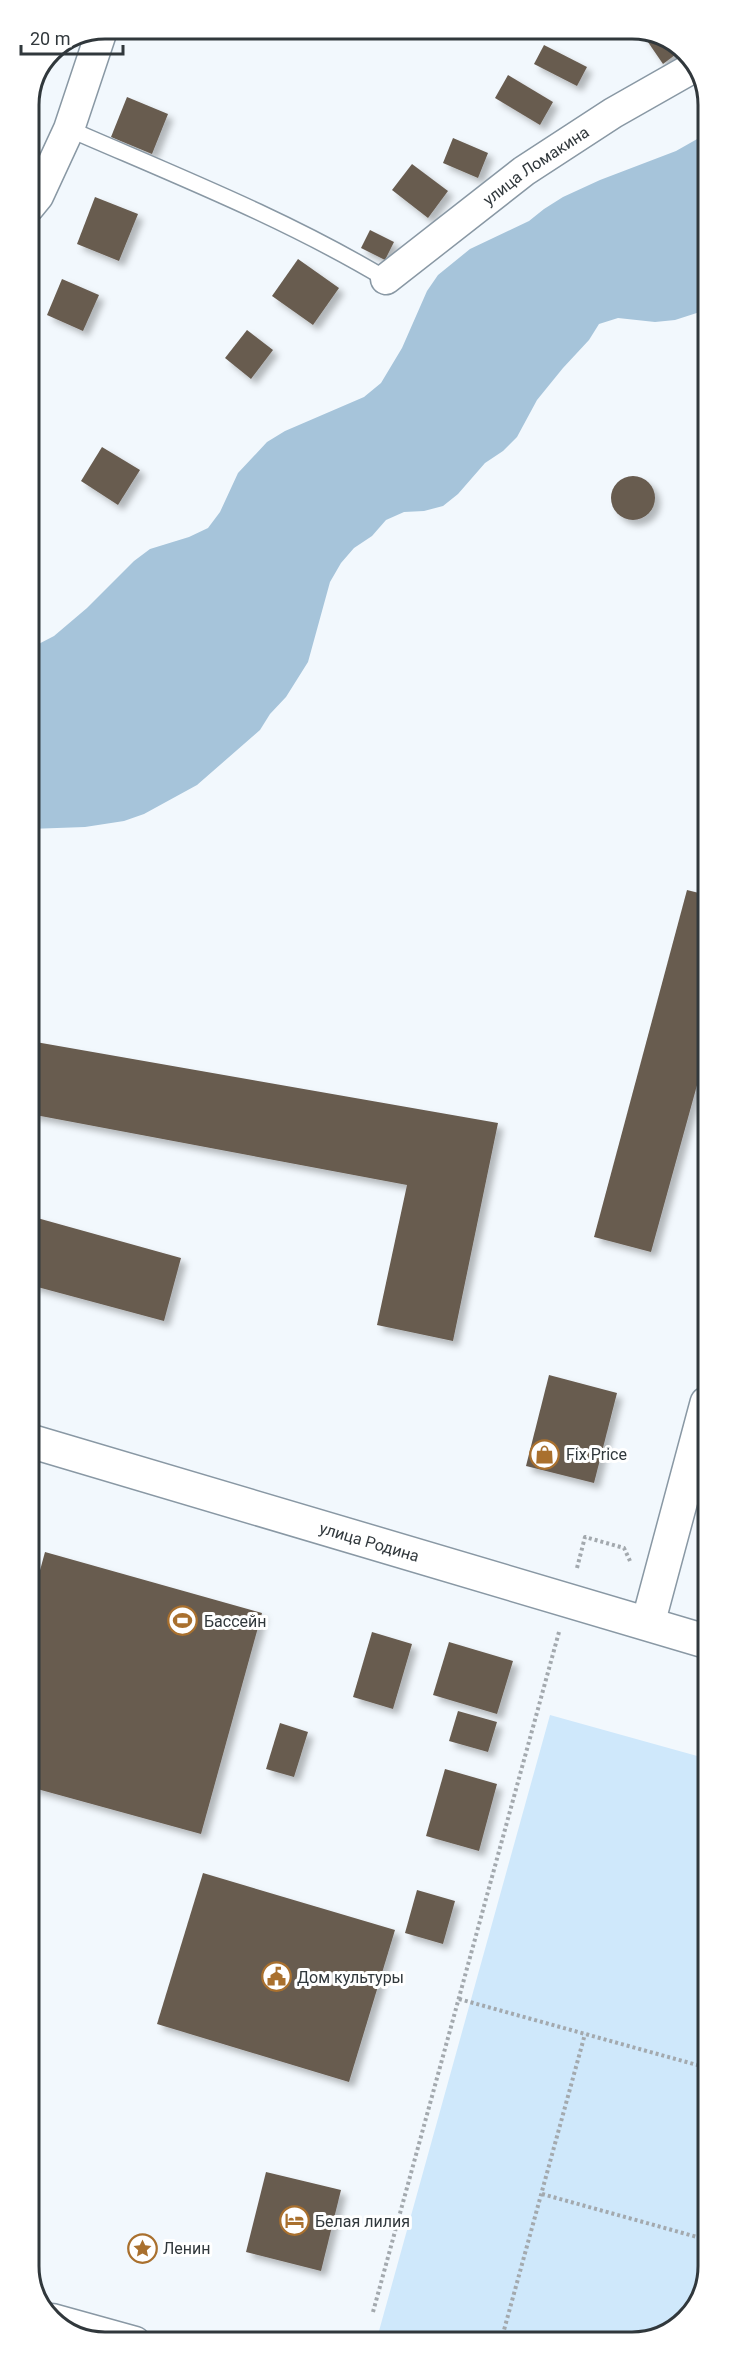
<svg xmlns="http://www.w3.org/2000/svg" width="737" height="2371" viewBox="0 0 737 2371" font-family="Roboto,sans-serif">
	<defs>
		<filter id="shadow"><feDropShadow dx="5.5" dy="5.5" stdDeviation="3" flood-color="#0004"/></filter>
	</defs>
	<rect width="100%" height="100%" fill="#f2f8fd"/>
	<!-- green -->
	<polygon fill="#cfe8fb" points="550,1715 708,1759 708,1972 701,1999 708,2001 708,2266 692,2313 652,2340 415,2341 379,2331"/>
	<!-- water -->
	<polygon fill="#a6c4da" points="706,134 706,310 675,320 655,322 618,318 599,324 589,340 563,368 537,400 517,437 503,451 485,463 458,494 443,506 424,511 404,512 386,520 372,536 354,548 341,563 330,582 308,662 286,697 270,714 260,730 197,785 144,814 124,821 85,827 29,829 29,649 54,636 87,608 134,561 150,549 189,537 208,528 220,512 238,473 267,442 285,431 364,397 381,383 402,348 427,291 438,275 470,249 529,221 544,209 563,197 600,180 676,151"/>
	<!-- building -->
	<g fill="#685c50" filter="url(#shadow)">
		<polygon points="639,29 682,47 683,49 663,64"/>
		<polygon points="544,45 587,67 577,86 534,64"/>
		<polygon points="508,75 553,102 540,125 495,98"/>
		<polygon points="127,97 168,114 152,154 111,137"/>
		<polygon points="453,138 488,153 478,178 443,163"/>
		<polygon points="412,164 448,191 428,218 392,190"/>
		<polygon points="95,197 138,214 119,261 77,244"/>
		<polygon points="370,230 394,242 385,260 361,248"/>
		<polygon points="298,259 339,288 313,325 272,296"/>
		<polygon points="62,279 99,295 83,331 47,315"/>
		<polygon points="247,330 273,350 251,379 225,358"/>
		<polygon points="102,447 140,470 118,505 81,481"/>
		<circle cx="633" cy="498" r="22"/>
		<polygon points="687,890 707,895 707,1049 651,1252 594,1237"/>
		<polygon points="30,1041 498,1123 453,1341 377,1325 407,1185 30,1114"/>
		<polygon points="30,1216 181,1258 164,1321 30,1285"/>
		<polygon points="549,1375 617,1393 594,1483 526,1466"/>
		<polygon points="45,1552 262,1613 201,1834 30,1787 30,1607"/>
		<polygon points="372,1632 412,1644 393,1709 353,1697"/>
		<polygon points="449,1642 513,1661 497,1714 433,1695"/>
		<polygon points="458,1711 497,1722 488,1752 449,1741"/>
		<polygon points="280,1723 308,1732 294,1777 266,1769"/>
		<polygon points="445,1769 497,1784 479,1851 426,1836"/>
		<polygon points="203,1873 395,1930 349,2082 157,2024"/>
		<polygon points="417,1890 455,1901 443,1944 405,1933"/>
		<polygon points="266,2172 341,2190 321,2271 246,2252"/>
	</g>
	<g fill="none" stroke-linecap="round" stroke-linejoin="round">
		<defs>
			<path id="lane" d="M69 129C177 176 286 219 386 279"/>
			<g id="street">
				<polyline points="29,207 38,196 69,129 102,30"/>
				<path id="s1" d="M386 279 524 171 613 113 694 67"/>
				<polyline points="52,2319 135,2342"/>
			</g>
			<g id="secondary">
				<path id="s2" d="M30 1441 708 1642"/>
				<polyline points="648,1623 707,1403"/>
			</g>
		</defs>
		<!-- lane casing -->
		<use href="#lane" stroke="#8998a4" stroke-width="18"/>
		<!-- street casing -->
		<use href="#street" stroke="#8998a4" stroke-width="33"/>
		<!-- secondary casing -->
		<use href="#secondary" stroke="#8998a4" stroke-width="36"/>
		<!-- path -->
		<g stroke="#a3a9ae" stroke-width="4" stroke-dasharray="3 3" stroke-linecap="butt">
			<polyline points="577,1568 585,1537 624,1548 630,1561"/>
			<polyline points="459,1999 708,2068"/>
			<polyline points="542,2194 708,2240"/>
			<polyline points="373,2312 559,1632"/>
			<polyline points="501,2341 585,2034"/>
		</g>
		<!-- lane -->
		<use href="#lane" stroke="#fff" stroke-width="15"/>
		<!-- street -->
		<use href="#street" stroke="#fff" stroke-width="30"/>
		<!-- secondary -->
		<use href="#secondary" stroke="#fff" stroke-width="33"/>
	</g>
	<!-- icons -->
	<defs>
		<symbol id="shop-ring" viewBox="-11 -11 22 22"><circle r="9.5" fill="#fff" stroke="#a9702e" stroke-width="1.5"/><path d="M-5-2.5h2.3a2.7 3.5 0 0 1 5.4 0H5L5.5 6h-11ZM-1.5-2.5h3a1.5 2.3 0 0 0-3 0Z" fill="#a9702e"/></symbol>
		<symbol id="stadium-ring" viewBox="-11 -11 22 22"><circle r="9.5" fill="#fff" stroke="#a9702e" stroke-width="1.5"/><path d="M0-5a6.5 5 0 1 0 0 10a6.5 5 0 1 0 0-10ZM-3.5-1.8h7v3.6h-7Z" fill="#a9702e"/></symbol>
		<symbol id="civic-ring" viewBox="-11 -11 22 22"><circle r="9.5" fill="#fff" stroke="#a9702e" stroke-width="1.5"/><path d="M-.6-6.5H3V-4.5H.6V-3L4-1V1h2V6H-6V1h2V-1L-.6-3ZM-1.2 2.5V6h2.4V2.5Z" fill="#a9702e"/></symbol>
		<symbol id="hotel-ring" viewBox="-11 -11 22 22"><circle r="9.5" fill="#fff" stroke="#a9702e" stroke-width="1.5"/><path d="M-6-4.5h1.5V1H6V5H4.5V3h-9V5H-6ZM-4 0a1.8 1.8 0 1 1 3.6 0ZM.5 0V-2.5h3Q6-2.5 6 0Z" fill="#a9702e"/></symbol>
		<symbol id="sight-ring" viewBox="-11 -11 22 22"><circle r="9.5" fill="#fff" stroke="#a9702e" stroke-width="1.5"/><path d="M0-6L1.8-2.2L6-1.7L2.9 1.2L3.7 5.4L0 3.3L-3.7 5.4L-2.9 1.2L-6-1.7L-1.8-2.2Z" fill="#a9702e"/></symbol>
	</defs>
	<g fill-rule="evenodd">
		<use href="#shop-ring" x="528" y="1438" width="33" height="33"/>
		<use href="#stadium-ring" x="166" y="1604" width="33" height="33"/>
		<use href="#civic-ring" x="260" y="1960" width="33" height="33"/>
		<use href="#hotel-ring" x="278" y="2204" width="33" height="33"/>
		<use href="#sight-ring" x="126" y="2232" width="33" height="33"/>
	</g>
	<g text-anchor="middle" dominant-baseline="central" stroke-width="6" stroke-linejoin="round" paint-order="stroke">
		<!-- street labels -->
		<g font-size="16" fill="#31383c" stroke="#fff">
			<text stroke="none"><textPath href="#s1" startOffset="188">улица Ломакина</textPath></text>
			<text stroke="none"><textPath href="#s2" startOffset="354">улица Родина</textPath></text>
		</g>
		<!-- poi labels -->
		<g font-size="16" fill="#31383c" stroke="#fff" text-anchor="start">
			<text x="566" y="1454">Fix Price</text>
			<text x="204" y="1621">Бассейн</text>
			<text x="297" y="1977">Дом культуры</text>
			<text x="315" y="2221">Белая лилия</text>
			<text x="163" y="2248">Ленин</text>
		</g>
	</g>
	<!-- crop -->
	<path d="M0 0H737V2371H0ZM105 39H632A66 66 0 0 1 698 105V2266A66 66 0 0 1 632 2332H105A66 66 0 0 1 39 2266V105A66 66 0 0 1 105 39Z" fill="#fff" fill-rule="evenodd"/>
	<path fill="none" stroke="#31383c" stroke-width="3" d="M105 39H632A66 66 0 0 1 698 105V2266A66 66 0 0 1 632 2332H105A66 66 0 0 1 39 2266V105A66 66 0 0 1 105 39Z"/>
	<!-- scale -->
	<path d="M21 45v9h102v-9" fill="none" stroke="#31383c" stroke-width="3"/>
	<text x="30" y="45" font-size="18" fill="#31383c" stroke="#ffffff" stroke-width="4.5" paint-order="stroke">20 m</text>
</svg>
